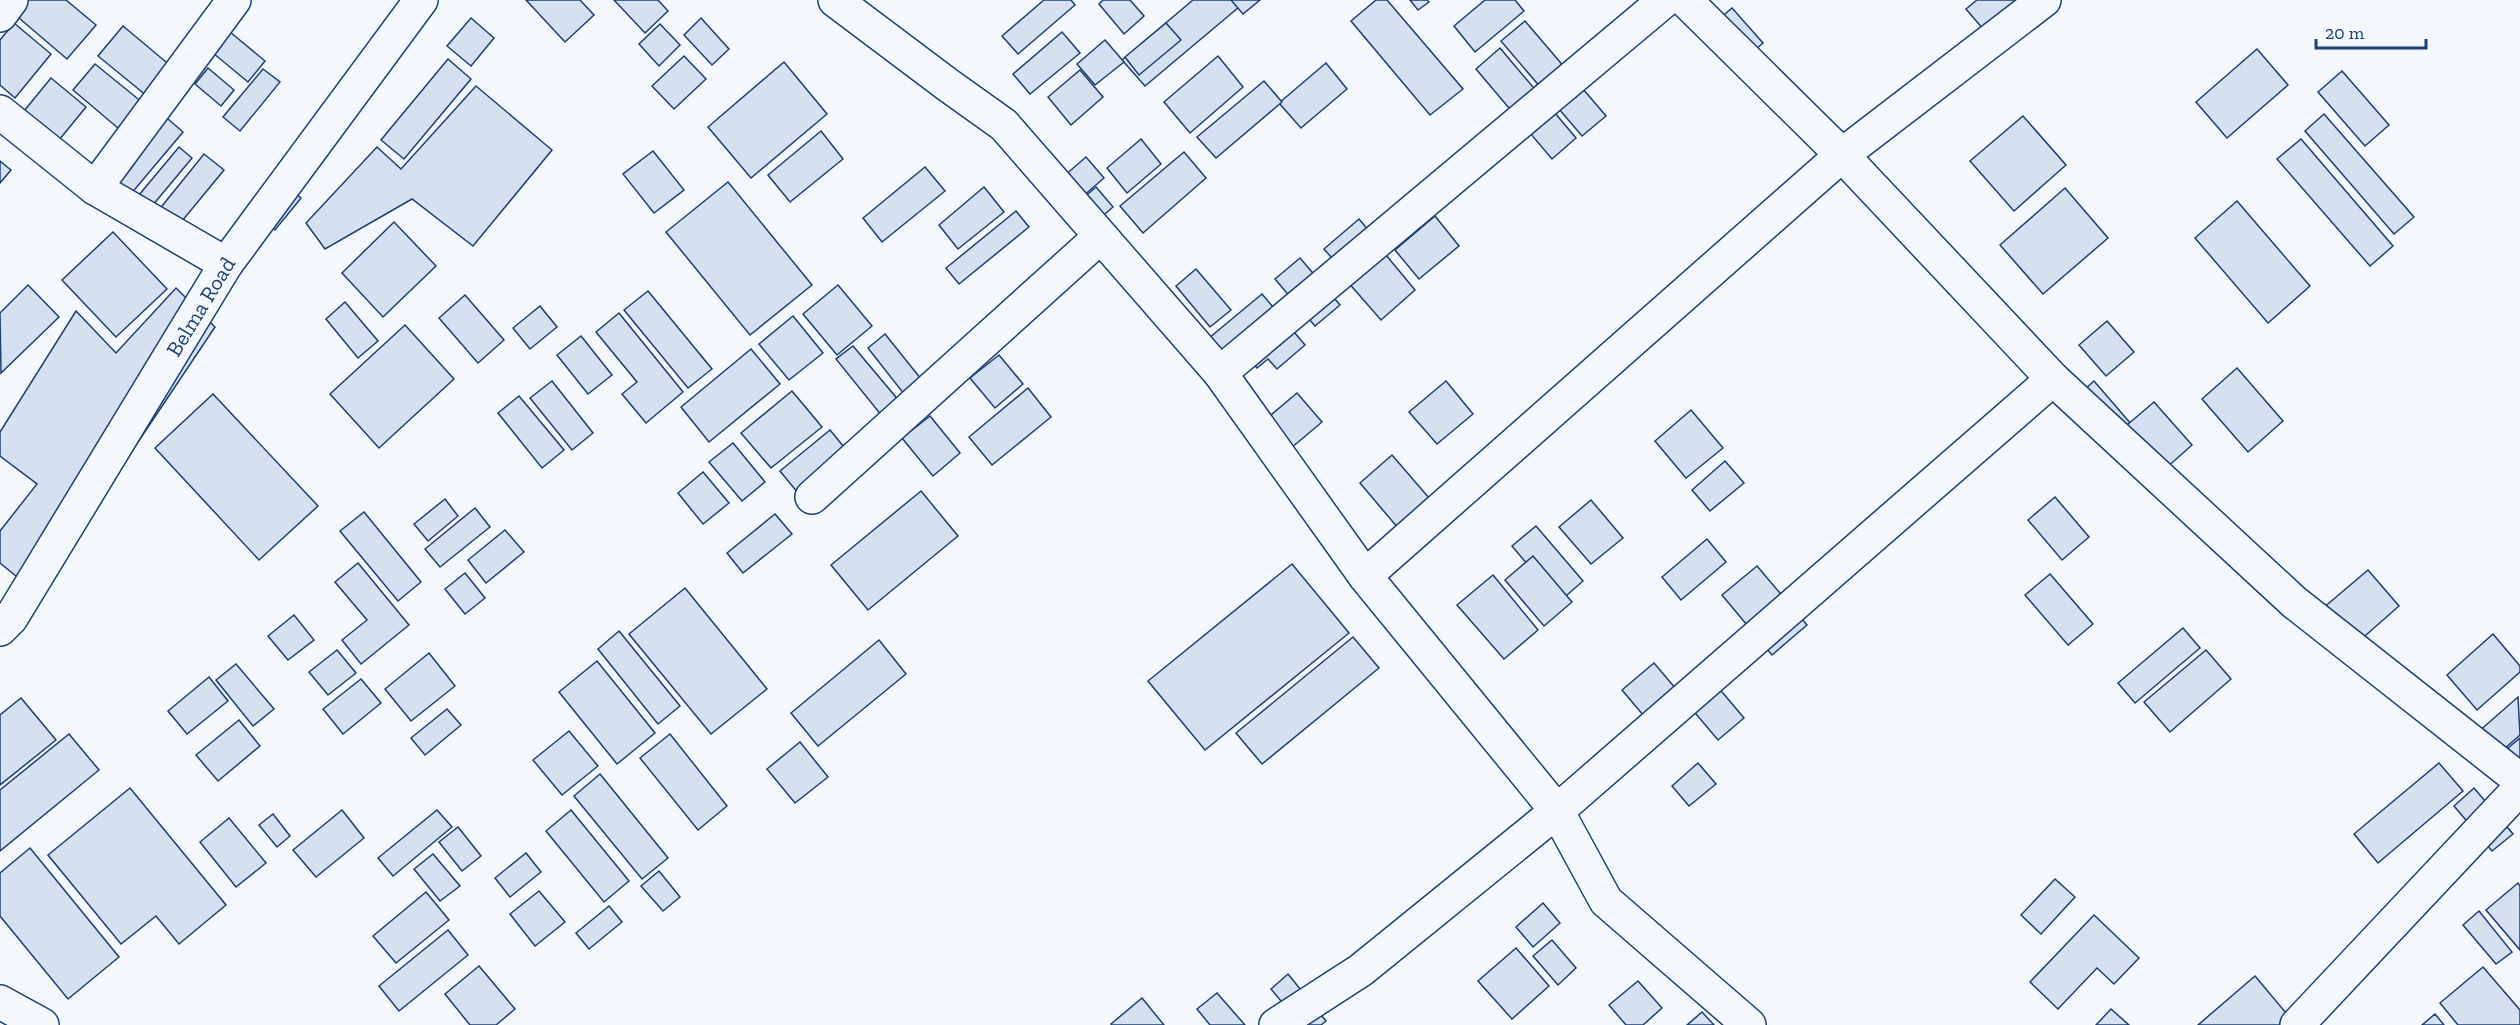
<svg xmlns="http://www.w3.org/2000/svg" width="2520" height="1025" viewBox="0 0 2520 1025" font-family="'Zilla Slab',serif">
	<rect width="100%" height="100%" fill="#f4f7fb"/>
	<!-- building -->
	<g fill="#d5e0f0" stroke="#1d3f73" stroke-width="1.5">
		<polygon points="22,0 66,0 96,25 67,59 12,12"/>
		<polygon points="526,0 580,0 594,15 565,42"/>
		<polygon points="614,0 658,0 668,11 645,33"/>
		<polygon points="1044,0 1071,0 1075,5 1018,54 1002,36"/>
		<polygon points="1103,0 1130,0 1144,16 1124,34 1099,4"/>
		<polygon points="1193,0 1243,0 1245,2 1145,86 1122,60"/>
		<polygon points="1231,0 1260,0 1243,14"/>
		<polygon points="1376,0 1387,0 1463,89 1430,115 1351,21"/>
		<polygon points="1410,0 1427,0 1429,2 1418,10"/>
		<polygon points="1485,0 1515,0 1524,11 1475,52 1454,26"/>
		<polygon points="1977,0 2015,0 2035,23 2002,51 1966,9"/>
		<polygon points="1732,8 1763,43 1737,66 1706,30"/>
		<polygon points="471,18 494,38 471,66 447,46"/>
		<polygon points="701,18 729,49 712,65 684,35"/>
		<polygon points="1525,21 1606,116 1582,136 1501,41"/>
		<polygon points="14,23 51,54 15,98 0,85 0,40"/>
		<polygon points="1166,23 1181,40 1139,75 1125,57"/>
		<polygon points="660,24 680,45 659,66 639,44"/>
		<polygon points="123,26 172,67 147,96 98,56"/>
		<polygon points="230,32 265,61 248,82 213,53"/>
		<polygon points="1062,32 1080,53 1030,94 1013,74"/>
		<polygon points="1105,40 1124,62 1095,85 1077,64"/>
		<polygon points="1500,48 1576,138 1552,159 1476,69"/>
		<polygon points="2257,49 2288,85 2227,138 2196,102"/>
		<polygon points="684,56 706,79 674,109 652,86"/>
		<polygon points="1218,56 1243,87 1190,133 1164,102"/>
		<polygon points="448,59 471,79 404,159 381,140"/>
		<polygon points="784,62 827,114 751,178 708,127"/>
		<polygon points="1326,63 1347,89 1301,128 1279,103"/>
		<polygon points="95,64 148,107 125,134 73,90"/>
		<polygon points="208,68 234,90 221,106 195,84"/>
		<polygon points="263,69 280,82 240,131 223,117"/>
		<polygon points="1080,70 1103,97 1071,125 1048,97"/>
		<polygon points="2342,71 2389,125 2365,146 2318,92"/>
		<polygon points="51,78 86,107 59,140 24,111"/>
		<polygon points="1264,81 1282,102 1216,158 1197,137"/>
		<polygon points="476,86 552,150 473,246 412,199 325,249 306,223 377,147 401,169"/>
		<polygon points="161,113 183,132 130,195 109,177"/>
		<polygon points="2324,114 2414,217 2394,234 2305,131"/>
		<polygon points="2023,116 2066,165 2014,211 1970,161"/>
		<polygon points="821,131 843,159 790,202 768,175"/>
		<polygon points="1141,139 1161,164 1127,193 1107,168"/>
		<polygon points="2301,139 2393,246 2370,266 2277,159"/>
		<polygon points="179,147 192,158 147,212 134,201"/>
		<polygon points="653,151 684,190 654,213 623,174"/>
		<polygon points="1184,152 1206,178 1143,233 1120,206"/>
		<polygon points="204,154 224,170 173,232 154,216"/>
		<polygon points="1086,157 1104,178 1074,204 1056,183"/>
		<polygon points="0,161 11,170 0,183"/>
		<polygon points="925,167 945,191 882,242 863,218"/>
		<polygon points="728,182 812,285 750,335 666,232"/>
		<polygon points="285,184 301,198 275,230 259,215"/>
		<polygon points="984,187 1004,212 958,249 939,225"/>
		<polygon points="1096,187 1113,207 1098,220 1081,200"/>
		<polygon points="2065,188 2108,238 2043,294 2000,245"/>
		<polygon points="2237,201 2310,286 2268,323 2195,238"/>
		<polygon points="1016,211 1029,227 959,284 946,268"/>
		<polygon points="1435,216 1459,246 1419,279 1395,250"/>
		<polygon points="1359,219 1374,237 1339,266 1324,249"/>
		<polygon points="394,222 436,266 383,317 342,273"/>
		<polygon points="113,232 167,289 116,337 62,280"/>
		<polygon points="1376,243 1415,290 1381,320 1340,273"/>
		<polygon points="1300,258 1340,305 1315,326 1275,279"/>
		<polygon points="1196,269 1231,310 1210,327 1176,286"/>
		<polygon points="28,285 59,317 1,373 0,313"/>
		<polygon points="838,285 872,326 837,355 803,314"/>
		<polygon points="176,288 215,327 37,593 0,563 0,531 37,484 0,456 0,432 76,311 116,353"/>
		<polygon points="648,291 712,369 688,388 624,310"/>
		<polygon points="1262,294 1305,345 1277,369 1268,359 1257,368 1245,355 1191,353"/>
		<polygon points="465,295 504,340 478,363 439,318"/>
		<polygon points="345,302 378,341 358,358 326,319"/>
		<polygon points="540,306 557,327 530,349 513,328"/>
		<polygon points="619,313 683,392 646,423 622,394 637,382 596,332"/>
		<polygon points="793,316 823,353 789,380 759,344"/>
		<polygon points="2107,321 2134,352 2106,376 2079,345"/>
		<polygon points="405,325 454,379 379,448 330,394"/>
		<polygon points="885,334 925,384 908,399 868,348"/>
		<polygon points="581,336 612,375 588,394 557,355"/>
		<polygon points="853,346 900,402 882,416 836,359"/>
		<polygon points="751,349 780,384 709,442 681,407"/>
		<polygon points="999,355 1023,384 995,408 970,378"/>
		<polygon points="2237,368 2283,421 2248,452 2202,399"/>
		<polygon points="552,381 593,433 572,450 530,398"/>
		<polygon points="1446,381 1473,414 1437,444 1409,412"/>
		<polygon points="2094,381 2144,439 2124,457 2074,399"/>
		<polygon points="1028,388 1051,417 992,465 969,437"/>
		<polygon points="792,391 822,427 771,468 741,433"/>
		<polygon points="1297,393 1322,422 1278,459 1253,430"/>
		<polygon points="213,394 318,506 259,560 155,448"/>
		<polygon points="519,396 564,450 542,468 498,413"/>
		<polygon points="2154,402 2192,445 2165,469 2127,425"/>
		<polygon points="1691,410 1723,448 1686,478 1655,441"/>
		<polygon points="930,416 960,453 933,476 902,438"/>
		<polygon points="830,430 848,452 798,493 780,471"/>
		<polygon points="733,443 765,482 742,501 709,462"/>
		<polygon points="1392,455 1442,513 1409,541 1360,483"/>
		<polygon points="1725,461 1744,483 1710,511 1692,490"/>
		<polygon points="703,472 729,503 703,524 678,493"/>
		<polygon points="921,491 958,536 868,610 831,565"/>
		<polygon points="2055,497 2089,537 2062,560 2028,520"/>
		<polygon points="445,499 458,516 428,541 414,524"/>
		<polygon points="1591,500 1623,538 1591,564 1559,527"/>
		<polygon points="475,508 490,527 440,567 425,549"/>
		<polygon points="364,512 421,582 398,601 340,531"/>
		<polygon points="775,514 792,534 743,573 727,553"/>
		<polygon points="1536,526 1583,581 1559,602 1512,546"/>
		<polygon points="505,530 524,552 486,583 468,560"/>
		<polygon points="1707,539 1726,562 1681,600 1662,577"/>
		<polygon points="1533,556 1572,602 1544,626 1505,580"/>
		<polygon points="358,563 409,625 361,664 342,640 367,620 335,582"/>
		<polygon points="1292,564 1349,633 1205,750 1148,681"/>
		<polygon points="1757,566 1807,625 1772,655 1722,595"/>
		<polygon points="2368,570 2399,606 2341,657 2309,620"/>
		<polygon points="465,573 485,598 465,614 445,589"/>
		<polygon points="2050,574 2093,624 2068,645 2025,595"/>
		<polygon points="1493,575 1538,630 1504,659 1457,605"/>
		<polygon points="685,588 767,689 711,734 629,634"/>
		<polygon points="294,615 314,640 288,660 268,636"/>
		<polygon points="2183,628 2200,648 2135,703 2118,683"/>
		<polygon points="619,631 680,706 658,724 598,649"/>
		<polygon points="2493,634 2520,666 2520,672 2477,710 2447,675"/>
		<polygon points="1353,637 1379,668 1262,764 1236,733"/>
		<polygon points="879,640 906,674 818,746 791,713"/>
		<polygon points="337,650 356,673 328,695 309,672"/>
		<polygon points="2206,650 2231,679 2170,732 2144,702"/>
		<polygon points="429,653 455,686 411,721 385,689"/>
		<polygon points="597,661 655,733 617,764 559,692"/>
		<polygon points="1654,663 1687,702 1655,729 1622,690"/>
		<polygon points="236,664 274,709 253,726 216,680"/>
		<polygon points="1706,673 1744,718 1718,740 1680,695"/>
		<polygon points="209,677 228,701 187,734 168,711"/>
		<polygon points="361,679 381,703 343,734 323,709"/>
		<polygon points="2518,697 2520,735 2496,756 2477,733"/>
		<polygon points="21,698 56,740 0,785 0,715"/>
		<polygon points="447,709 461,725 425,755 411,738"/>
		<polygon points="239,720 260,746 218,781 196,755"/>
		<polygon points="569,731 598,766 562,795 533,760"/>
		<polygon points="69,734 99,770 0,851 0,790"/>
		<polygon points="670,734 727,806 698,830 640,758"/>
		<polygon points="2520,738 2520,774 2502,753"/>
		<polygon points="800,742 828,777 795,803 767,769"/>
		<polygon points="1698,763 1716,784 1689,806 1672,786"/>
		<polygon points="2439,763 2463,791 2378,863 2354,834"/>
		<polygon points="600,774 668,858 642,879 574,796"/>
		<polygon points="130,788 226,905 179,944 156,916 121,944 48,855"/>
		<polygon points="2474,788 2513,834 2492,851 2454,806"/>
		<polygon points="342,810 364,838 316,877 293,850"/>
		<polygon points="437,810 452,827 393,876 378,858"/>
		<polygon points="571,810 629,881 604,902 546,831"/>
		<polygon points="273,814 290,836 277,847 259,825"/>
		<polygon points="229,818 266,863 236,887 200,842"/>
		<polygon points="458,827 481,856 462,871 439,842"/>
		<polygon points="30,848 119,957 68,999 0,916 0,873"/>
		<polygon points="526,853 541,872 510,897 495,878"/>
		<polygon points="433,854 460,886 440,901 414,869"/>
		<polygon points="659,871 680,897 663,911 641,886"/>
		<polygon points="2055,879 2075,897 2041,934 2021,915"/>
		<polygon points="2518,883 2520,886 2520,950 2486,910"/>
		<polygon points="539,891 565,922 535,946 510,914"/>
		<polygon points="426,892 449,920 396,963 373,936"/>
		<polygon points="1543,903 1560,923 1533,947 1516,927"/>
		<polygon points="609,906 622,922 589,949 576,933"/>
		<polygon points="2479,911 2512,952 2496,964 2463,925"/>
		<polygon points="2094,915 2139,958 2114,984 2097,968 2058,1009 2030,982"/>
		<polygon points="448,930 468,955 399,1011 379,986"/>
		<polygon points="1552,940 1576,968 1558,985 1533,956"/>
		<polygon points="1516,948 1549,986 1512,1019 1478,981"/>
		<polygon points="479,966 515,1009 496,1025 470,1025 445,994"/>
		<polygon points="2483,967 2520,1010 2520,1025 2458,1025 2440,1003"/>
		<polygon points="1288,974 1326,1021 1321,1025 1301,1025 1271,989"/>
		<polygon points="2255,976 2296,1025 2198,1025"/>
		<polygon points="1638,981 1662,1008 1643,1025 1626,1025 1609,1005"/>
		<polygon points="1217,993 1245,1025 1210,1025 1197,1009"/>
		<polygon points="1142,998 1164,1025 1112,1025 1111,1024"/>
		<polygon points="2111,1009 2129,1025 2096,1025"/>
		<polygon points="1702,1012 1714,1025 1687,1025"/>
		<polygon points="2435,1014 2444,1025 2422,1025"/>
	</g>
	<g fill="none" stroke-linecap="round" stroke-linejoin="round">
		<defs>
			<g id="minor">
				<polyline points="835,0 948,85 1004,125 1220,373 1365,576 1557,811 1606,901 1749,1025"/>
				<polyline points="1685,0 1842,155 2053,379 2294,602 2520,780"/>
				<polyline points="0,15 11,0"/>
				<polyline points="0,112 95,188 226,264"/>
				<polyline points="95,188 234,0"/>
				<polyline points="1220,373 1665,0"/>
				<polyline points="812,497 1100,237"/>
				<polyline points="1365,576 1842,155 2044,0"/>
				<path id="s1" d="M0 629 11 618 226 264 421 0"/>
				<polyline points="1276,1025 1361,970 1557,811 2053,379"/>
				<polyline points="2297,1025 2520,788"/>
			</g>
			<polyline id="major" points="0,1002 42,1025"/>
		</defs>
		<!-- minor casing -->
		<use href="#minor" stroke="#1d3f73" stroke-width="36"/>
		<!-- major casing -->
		<use href="#major" stroke="#1d3f73" stroke-width="36"/>
		<!-- minor -->
		<use href="#minor" stroke="#f4f7fb" stroke-width="33"/>
		<!-- major -->
		<use href="#major" stroke="#f4f7fb" stroke-width="33"/>
	</g>
	<g text-anchor="middle" dominant-baseline="central" stroke-width="4.5" stroke-linejoin="round" paint-order="stroke">
		<!-- street labels -->
		<g font-size="22" fill="#1d3f73" stroke="#f4f7fb">
			<text stroke="none"><textPath href="#s1" startOffset="380">Belma Road</textPath></text>
		</g>
	</g>
	<!-- scale -->
	<path d="M2316 39v9h110v-9" fill="none" stroke="#1d3f73" stroke-width="3"/>
	<text x="2325" y="39" font-size="18" fill="#1d3f73" stroke="#f4f7fb" stroke-width="4.5" paint-order="stroke">20 m</text>
</svg>
